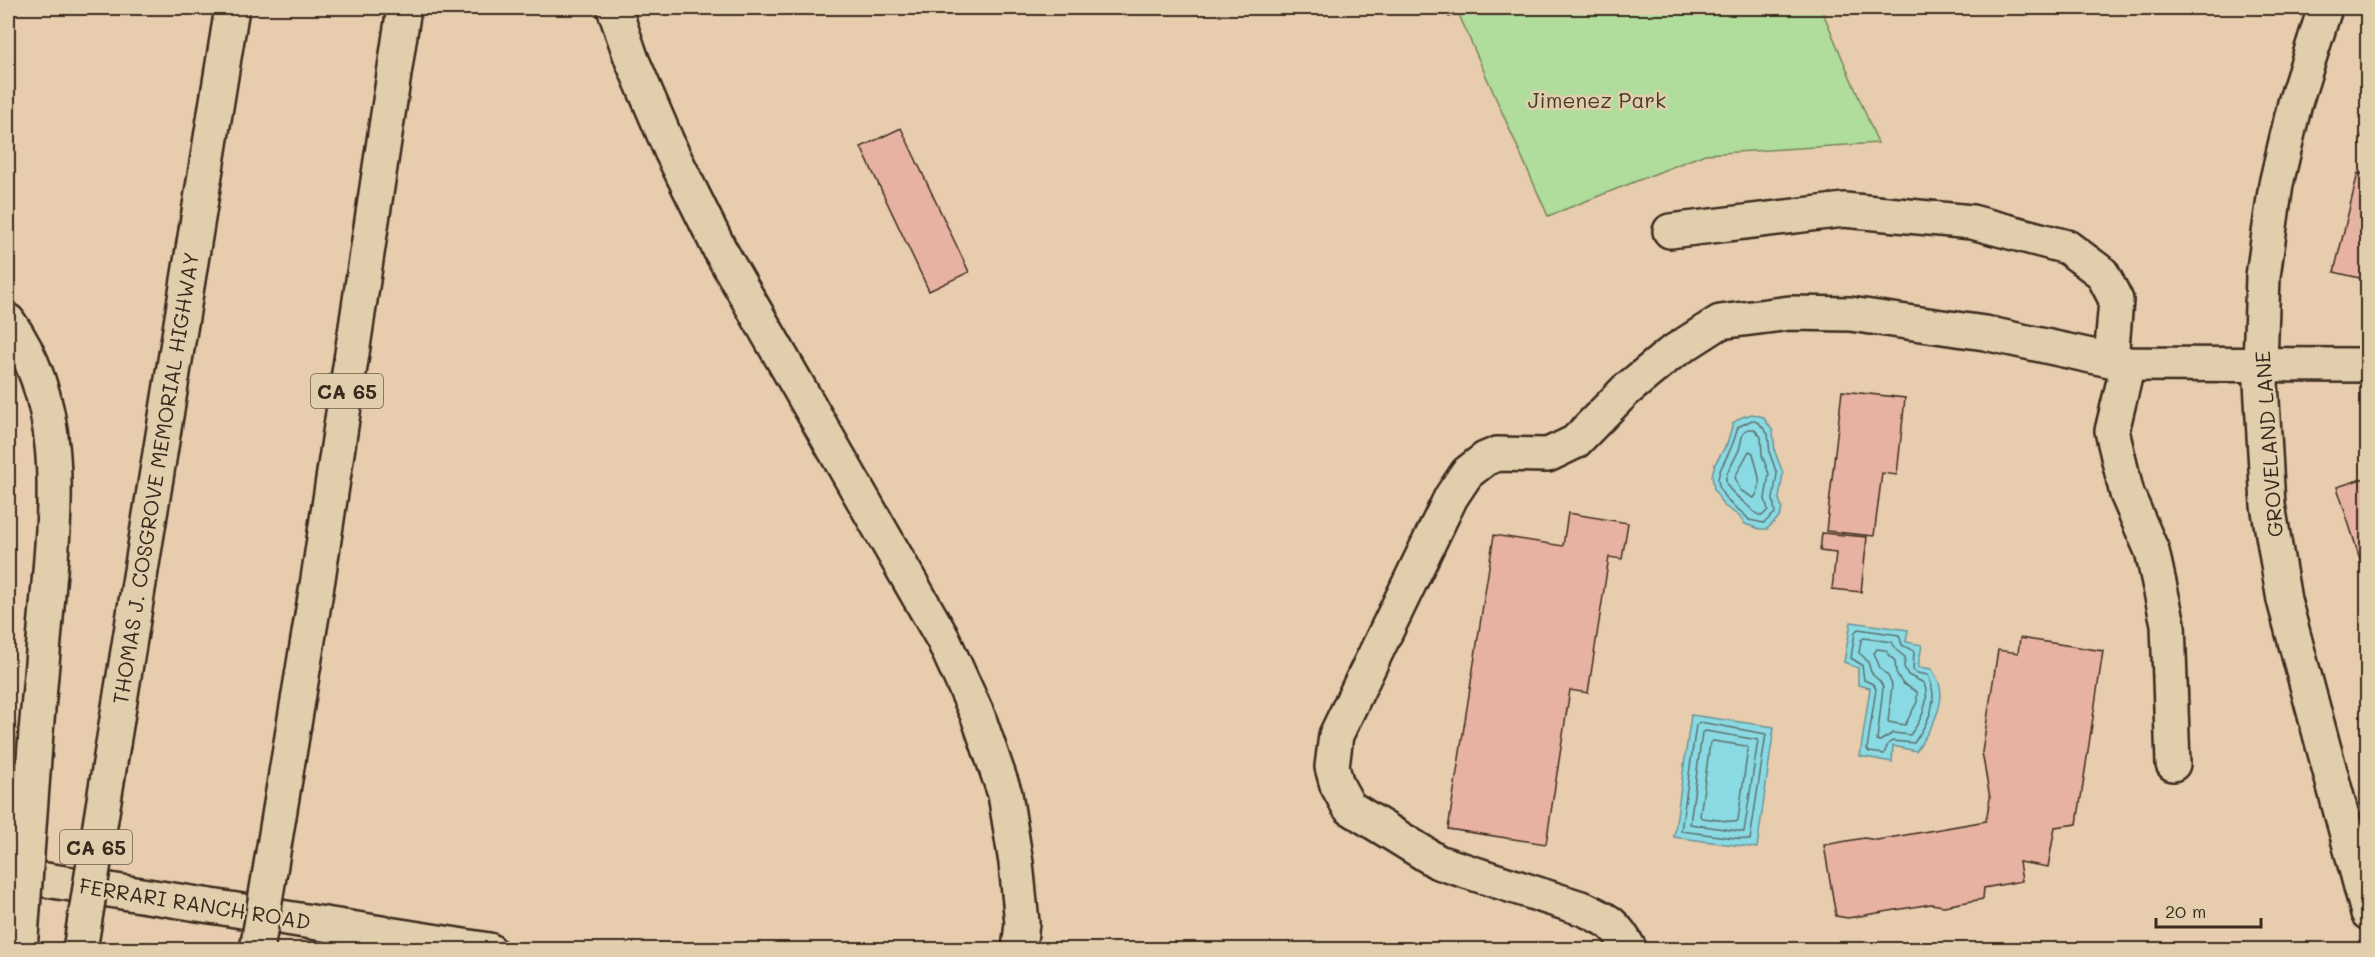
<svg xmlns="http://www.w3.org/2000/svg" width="2375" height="957" viewBox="0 0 2375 957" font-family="Mali,sans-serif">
	<rect width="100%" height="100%" fill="#e7ccae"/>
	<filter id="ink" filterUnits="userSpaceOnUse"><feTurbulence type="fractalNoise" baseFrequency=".0167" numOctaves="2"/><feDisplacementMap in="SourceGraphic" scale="12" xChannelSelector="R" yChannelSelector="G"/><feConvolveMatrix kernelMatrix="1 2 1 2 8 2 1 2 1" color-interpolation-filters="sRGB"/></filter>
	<g filter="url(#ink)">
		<!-- green -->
		<polygon fill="#b0dd9b" stroke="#76845c" stroke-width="1.5" points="1456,8 1821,8 1878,143 1705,154 1548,216"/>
		<!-- water -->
		<g fill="#8adae4" stroke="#6a9495" stroke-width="1.5">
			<polygon points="1752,414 1763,417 1773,431 1775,452 1783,473 1779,499 1782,508 1780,516 1767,529 1760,529 1745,524 1739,516 1723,505 1714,489 1712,475 1715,464 1727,444 1733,423 1742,417"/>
			<path d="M1851 622 1908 630 1906 642 1922 645 1918 667 1932 669C1935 675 1939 681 1940 687 1945 709 1927 734 1916 751L1893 746 1892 762 1860 756 1870 688 1858 685V668L1844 662Z"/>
			<polygon points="1691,715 1774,727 1757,848 1674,837"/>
		</g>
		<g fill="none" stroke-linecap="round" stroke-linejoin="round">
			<!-- shore -->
			<g stroke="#5b706d" stroke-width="1.5">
				<path d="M1752 420 1759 423 1768 434 1770 454 1777 474 1773 499 1775 513 1764 523 1749 520C1743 511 1734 508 1728 501 1707 477 1725 466 1732 445 1735 439 1736 433 1738 427Z"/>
				<path d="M1748 429H1754L1761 437 1762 455 1769 474 1765 499 1768 510 1762 516C1753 514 1753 510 1747 505 1716 480 1724 481 1739 450 1742 442 1740 434 1748 429Z"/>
				<path d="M1749 451 1753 453C1756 469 1765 484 1754 498L1740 490 1735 477Z"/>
				<path d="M1858 629 1899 635 1902 645 1914 651 1913 670 1917 673 1928 675C1940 701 1929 721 1914 743L1892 741 1888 744 1884 754 1869 752 1867 749 1876 689 1873 684 1864 680 1862 665 1851 658 1855 632Z"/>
				<path d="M1864 638 1892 642 1896 650 1905 657 1904 667 1908 675 1924 683C1931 701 1921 721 1910 735L1893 733 1880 741 1877 740 1883 688C1881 680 1878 680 1873 675 1867 668 1873 663 1859 653L1861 640Z"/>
				<polygon points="1877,649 1885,650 1895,661 1896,672 1902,683 1917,692 1917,702 1905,725 1888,722 1892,685 1888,676 1880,668 1874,653"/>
				<polygon points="1700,722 1766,734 1750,840 1681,831 1696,725"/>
				<polygon points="1706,731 1758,740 1744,832 1690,824 1702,733"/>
				<polygon points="1713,741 1746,746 1748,748 1738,820 1736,822 1702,818 1700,816 1710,743"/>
			</g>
		</g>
		<!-- building -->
		<g fill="#e7b2a2" stroke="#3b2a1e" stroke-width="1.5">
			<polygon points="1444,8 1469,8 1449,17"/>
			<polygon points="2368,117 2368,140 2362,138"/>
			<polygon points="901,128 969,272 929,291 861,147"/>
			<polygon points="2358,173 2368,175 2368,280 2334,272"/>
			<polygon points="1842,391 1905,398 1897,475 1882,473 1874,536 1826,531"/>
			<polygon points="2368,477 2368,584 2337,487"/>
			<polygon points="1568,513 1628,523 1622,559 1609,557 1588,693 1570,690 1546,844 1448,829 1494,535 1563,546"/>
			<polygon points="1822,533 1867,537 1861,592 1832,589 1836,553 1820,551"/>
			<polygon points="2020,638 2103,651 2077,824 2055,827 2048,867 2019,862 2022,881 1984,888 1983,899 1944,906 1931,904 1848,918 1836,916 1824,845 1864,838 1877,840 1986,821 1990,798 1982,752 1998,650 2018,653"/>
		</g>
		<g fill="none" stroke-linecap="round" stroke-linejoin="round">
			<defs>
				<g id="minor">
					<polyline points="1670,231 1844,210 1972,222 2067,247 2102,273 2116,300 2111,360"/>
					<polyline points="2128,364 2112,431 2127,494 2152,551 2168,624 2173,764"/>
					<path d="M1630 950C1616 924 1610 921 1584 909L1438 862 1349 807 1337 785 1332 767 1336 735 1451 497 1467 473 1485 459 1497 454 1548 455 1575 442 1625 391 1670 354 1720 322 1790 313 1850 314 1985 333 2128 364 2368 365"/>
				</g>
				<g id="major">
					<polyline points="2325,8 2295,103 2276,184 2263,276 2260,365 2268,505 2284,600 2368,913"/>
					<polyline points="8,874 489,950"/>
				</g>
				<g id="highway">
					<polyline points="614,8 632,60 671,151 720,250 943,639 978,716 1005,794 1016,863 1022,923 1019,950"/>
					<path d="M8 321C66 401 56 502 48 595 44 641 40 687 36 732"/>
					<polyline points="113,744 232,8"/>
					<polyline points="286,773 318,579 404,8"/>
				</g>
			</defs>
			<!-- minor casing -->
			<use href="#minor" stroke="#3b2a1e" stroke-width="38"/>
			<!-- major casing -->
			<use href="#major" stroke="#3b2a1e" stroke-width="38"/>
			<!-- highway casing -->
			<use href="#highway" stroke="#3b2a1e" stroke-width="38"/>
			<!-- minor -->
			<use href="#minor" stroke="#e1ceac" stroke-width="33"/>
			<!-- major -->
			<use href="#major" stroke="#e1ceac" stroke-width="33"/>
			<!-- highway -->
			<use href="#highway" stroke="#e1ceac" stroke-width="33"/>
			<defs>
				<g id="highway-bridge">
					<polyline points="20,950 36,732"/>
					<polyline points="80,950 113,744"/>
					<polyline points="257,950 286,773"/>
				</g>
			</defs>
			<!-- highway-bridge casing -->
			<use href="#highway-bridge" stroke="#3b2a1e" stroke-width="38" stroke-linecap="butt"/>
			<!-- highway-bridge -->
			<use href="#highway-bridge" stroke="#e1ceac" stroke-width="33"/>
		</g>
	</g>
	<g text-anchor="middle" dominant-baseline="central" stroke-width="5" stroke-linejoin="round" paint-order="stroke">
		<!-- shield labels -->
		<g fill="#e1ceac" stroke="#6d5b49" stroke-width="1.5">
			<rect x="311" y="374" width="72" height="34" rx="4.5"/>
			<rect x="60" y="830" width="72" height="34" rx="4.5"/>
		</g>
		<g font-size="20" font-weight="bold" fill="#3b2a1e">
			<text x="347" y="391">CA 65</text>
			<text x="96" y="847">CA 65</text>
		</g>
		<!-- park labels -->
		<g font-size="21" fill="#473c2a" stroke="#e1ceac">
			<text x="1597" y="99">Jimenez Park</text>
		</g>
		<!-- street labels -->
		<g font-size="21" fill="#3b2a1e" stroke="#e1ceac">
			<text transform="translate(2268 444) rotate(-94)">GROVELAND LANE</text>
			<text transform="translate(155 478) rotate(-81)">THOMAS J. COSGROVE MEMORIAL HIGHWAY</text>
			<text transform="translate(195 903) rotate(9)">FERRARI RANCH ROAD</text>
		</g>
	</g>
	<!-- margin -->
	<rect width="2375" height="957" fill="none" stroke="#e1ceac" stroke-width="30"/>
	<rect x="15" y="15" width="2345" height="927" fill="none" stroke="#3b2a1e" stroke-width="2" filter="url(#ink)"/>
	<!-- scale -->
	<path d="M2156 918v9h105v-9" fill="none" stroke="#3b2a1e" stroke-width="3"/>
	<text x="2165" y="918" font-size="18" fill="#3b2a1e" stroke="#e1ceac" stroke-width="4.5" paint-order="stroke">20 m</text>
</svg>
